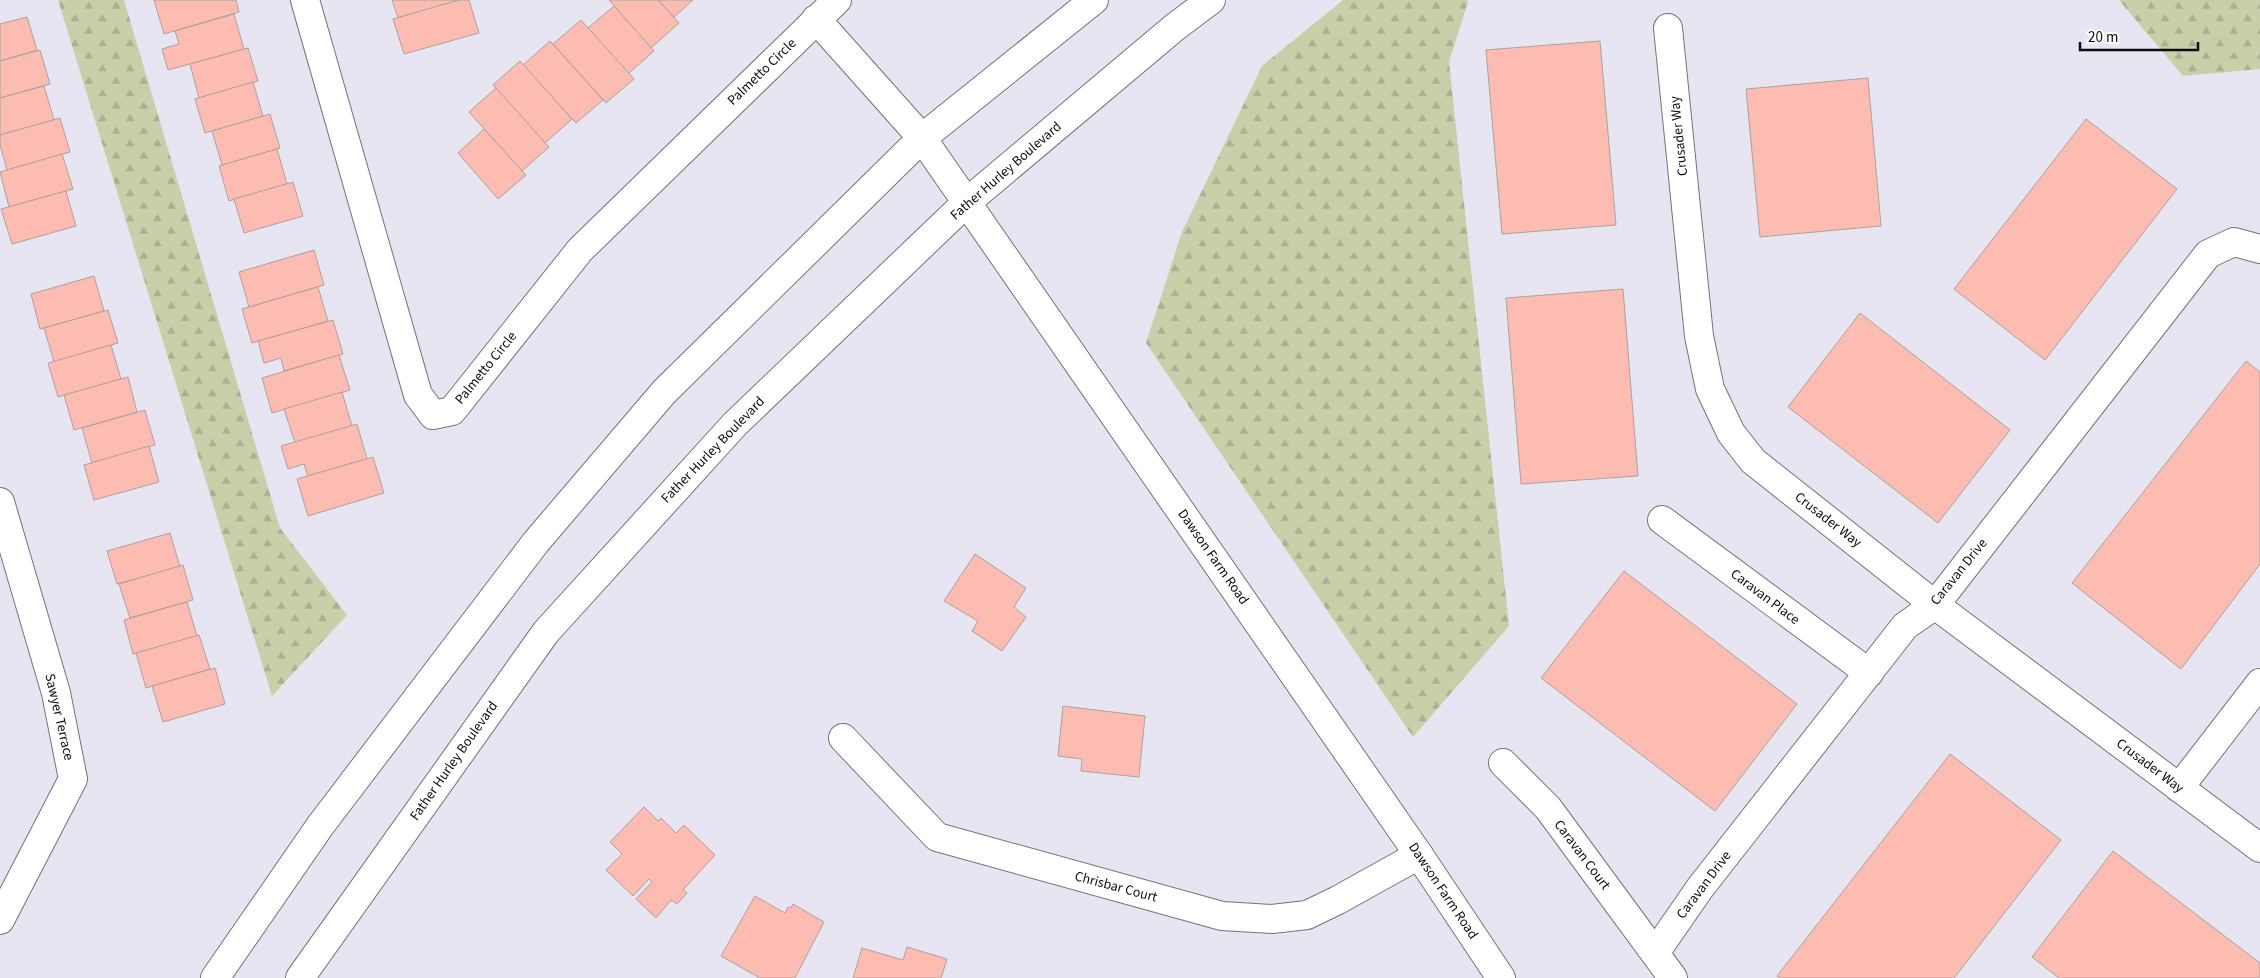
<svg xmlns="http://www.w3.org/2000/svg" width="2260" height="978" viewBox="0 0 2260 978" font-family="'Source Sans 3',sans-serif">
	<defs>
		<pattern id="forest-firs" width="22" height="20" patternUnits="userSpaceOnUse" patternTransform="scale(1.25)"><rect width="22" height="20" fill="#c9cfa9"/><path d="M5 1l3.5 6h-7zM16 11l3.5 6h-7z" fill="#abb090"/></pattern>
	</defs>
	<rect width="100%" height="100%" fill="#e6e5f1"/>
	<!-- forest -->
	<g fill="url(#forest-firs)">
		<polygon points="58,0 124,0 280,528 347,615 272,696"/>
		<polygon points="1343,0 1467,0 1468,2 1449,62 1509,626 1413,737 1146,343 1182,232 1262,66"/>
		<polygon points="2119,0 2260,0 2260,69 2183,76"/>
	</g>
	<!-- building -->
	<g fill="#fdbcb1" stroke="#aea09e">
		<polygon points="154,0 236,0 239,12 164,34"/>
		<polygon points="392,0 456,0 457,1 398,18"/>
		<polygon points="469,0 479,33 404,54 393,19 459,0"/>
		<polygon points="609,0 658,0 679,23 651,48"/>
		<polygon points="658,0 693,0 674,17"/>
		<polygon points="614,6 654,51 628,74 588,28"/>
		<polygon points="234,14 244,49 168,70 162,49 179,44 175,31"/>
		<polygon points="27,17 37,50 0,61 0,24"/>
		<polygon points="581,20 634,79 606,103 553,44"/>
		<polygon points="550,41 603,100 576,123 523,65"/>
		<polygon points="1600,41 1616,225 1502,234 1486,50"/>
		<polygon points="248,48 258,81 199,98 190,64"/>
		<polygon points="40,50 50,84 0,98 0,61"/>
		<polygon points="520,61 572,119 545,143 493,85"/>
		<polygon points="1868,78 1881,226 1760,237 1746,89"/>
		<polygon points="253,82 263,116 205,133 195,99"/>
		<polygon points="44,86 54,120 0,135 0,98"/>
		<polygon points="496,88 549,147 522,171 469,112"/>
		<polygon points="270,114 280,148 222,165 212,131"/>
		<polygon points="60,118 70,152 7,170 0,145 0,135"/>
		<polygon points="2086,119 2177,189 2045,360 1954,289"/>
		<polygon points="484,129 526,175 498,199 458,153"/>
		<polygon points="277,149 287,184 229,201 219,166"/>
		<polygon points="62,154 73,189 9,207 0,172"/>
		<polygon points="293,182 303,216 244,233 234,199"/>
		<polygon points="66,191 76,226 12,244 1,209"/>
		<polygon points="314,250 324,285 249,307 239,272"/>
		<polygon points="94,276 104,311 40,329 31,294"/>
		<polygon points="318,287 328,321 252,343 242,309"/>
		<polygon points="1623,289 1638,476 1521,484 1506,298"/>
		<polygon points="108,310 118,343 54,362 44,328"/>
		<polygon points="1860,313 2010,430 1938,523 1788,407"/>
		<polygon points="333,320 343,354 284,371 281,358 264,363 258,341"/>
		<polygon points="111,345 121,379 58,397 48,363"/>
		<polygon points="339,355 350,390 272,413 262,378"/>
		<polygon points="2246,361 2260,372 2260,564 2181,669 2072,583"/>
		<polygon points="128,377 137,412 74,430 64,395"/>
		<polygon points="342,392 352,426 295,443 284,409"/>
		<polygon points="145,410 155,445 92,463 82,428"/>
		<polygon points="357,424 367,459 308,476 304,464 288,469 281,446"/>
		<polygon points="149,446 159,482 94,500 84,465"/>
		<polygon points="373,457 384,493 308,516 297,479"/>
		<polygon points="170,533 180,567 117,584 107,551"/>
		<polygon points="975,554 1026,588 1014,607 1026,617 1002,651 972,631 978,621 944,601"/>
		<polygon points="183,565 193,600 130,618 119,584"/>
		<polygon points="1624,571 1797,704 1715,811 1541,678"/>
		<polygon points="187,602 197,636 133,654 124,620"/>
		<polygon points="199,635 210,669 146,688 136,653"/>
		<polygon points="215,668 225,704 163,722 152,686"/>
		<polygon points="1063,706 1145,716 1139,777 1081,771 1082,759 1058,756"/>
		<polygon points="1950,754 2061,840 1954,978 1780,978 1777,976"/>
		<polygon points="644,807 658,821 661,818 676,833 684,825 715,855 683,890 687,893 677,904 671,900 656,918 636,899 652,882 649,879 633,896 606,870 622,854 610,842"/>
		<polygon points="2113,851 2260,963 2260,978 2059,978 2032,957"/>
		<polygon points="755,896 785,913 788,907 791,908 793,904 824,922 795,978 760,978 721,956"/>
		<polygon points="907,947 947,959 941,978 853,978 862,948 903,960"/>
	</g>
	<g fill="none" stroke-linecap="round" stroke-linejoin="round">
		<defs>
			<g id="street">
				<polyline points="305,0 418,395 433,415 452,411 580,250 837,0"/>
				<polyline points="816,19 922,138"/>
				<polyline points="1668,28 1699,336 1710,389 1731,433 1753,461 1935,605 2260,848"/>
				<polyline points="0,502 56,693 73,779 0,920"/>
				<polyline points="1662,520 1869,673"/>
				<polyline points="843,738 937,837 1222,916 1272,919 1307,915 1338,900 1419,855"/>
				<polyline points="1503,763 1548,808 1673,978"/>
				<polyline points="2179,788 2260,683"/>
				<polyline points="1655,953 1700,888 1905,626 1935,605 2208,254 2234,242 2260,249"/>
			</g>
			<g id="secondary">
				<polyline points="922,138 1419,855 1501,978"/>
				<polyline points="215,978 320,826 536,542 664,392 922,138 1094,0"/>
				<polyline points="300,978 546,632 735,424 967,202 1175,27 1211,0"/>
			</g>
		</defs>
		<!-- street casing -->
		<use href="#street" stroke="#74727d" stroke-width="30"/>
		<!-- secondary casing -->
		<use href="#secondary" stroke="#74727d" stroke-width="30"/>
		<!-- street -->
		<use href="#street" stroke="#fff" stroke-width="28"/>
		<!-- secondary -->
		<use href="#secondary" stroke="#fff" stroke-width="28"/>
	</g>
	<g text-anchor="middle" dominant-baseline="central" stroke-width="4" stroke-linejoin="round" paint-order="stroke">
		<!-- street labels -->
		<g font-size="14" fill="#0c0b0f" stroke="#fff">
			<text transform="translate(762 72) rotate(-44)">Palmetto Circle</text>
			<text transform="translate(1679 136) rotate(-96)">Crusader Way</text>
			<text transform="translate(1006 171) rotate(-41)">Father Hurley Boulevard</text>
			<text transform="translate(486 368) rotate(-51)">Palmetto Circle</text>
			<text transform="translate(713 450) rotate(-46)">Father Hurley Boulevard</text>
			<text transform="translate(1828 520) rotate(38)">Crusader Way</text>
			<text transform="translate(1213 557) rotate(55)">Dawson Farm Road</text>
			<text transform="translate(1959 572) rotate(-51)">Caravan Drive</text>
			<text transform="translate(1765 597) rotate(37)">Caravan Place</text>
			<text transform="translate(59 717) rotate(77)">Sawyer Terrace</text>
			<text transform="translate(454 761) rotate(-55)">Father Hurley Boulevard</text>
			<text transform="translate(2150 766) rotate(37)">Crusader Way</text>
			<text transform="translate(1582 855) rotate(53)">Caravan Court</text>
			<text transform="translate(1704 885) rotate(-53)">Caravan Drive</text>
			<text transform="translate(1116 887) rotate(15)">Chrisbar Court</text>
			<text transform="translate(1443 891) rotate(56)">Dawson Farm Road</text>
		</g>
	</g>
	<!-- scale -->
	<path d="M2080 42v8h118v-8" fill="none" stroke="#0c0b0f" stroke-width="2.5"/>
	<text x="2088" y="42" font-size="15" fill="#0c0b0f" stroke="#ffffff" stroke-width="4" paint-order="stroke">20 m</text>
</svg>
